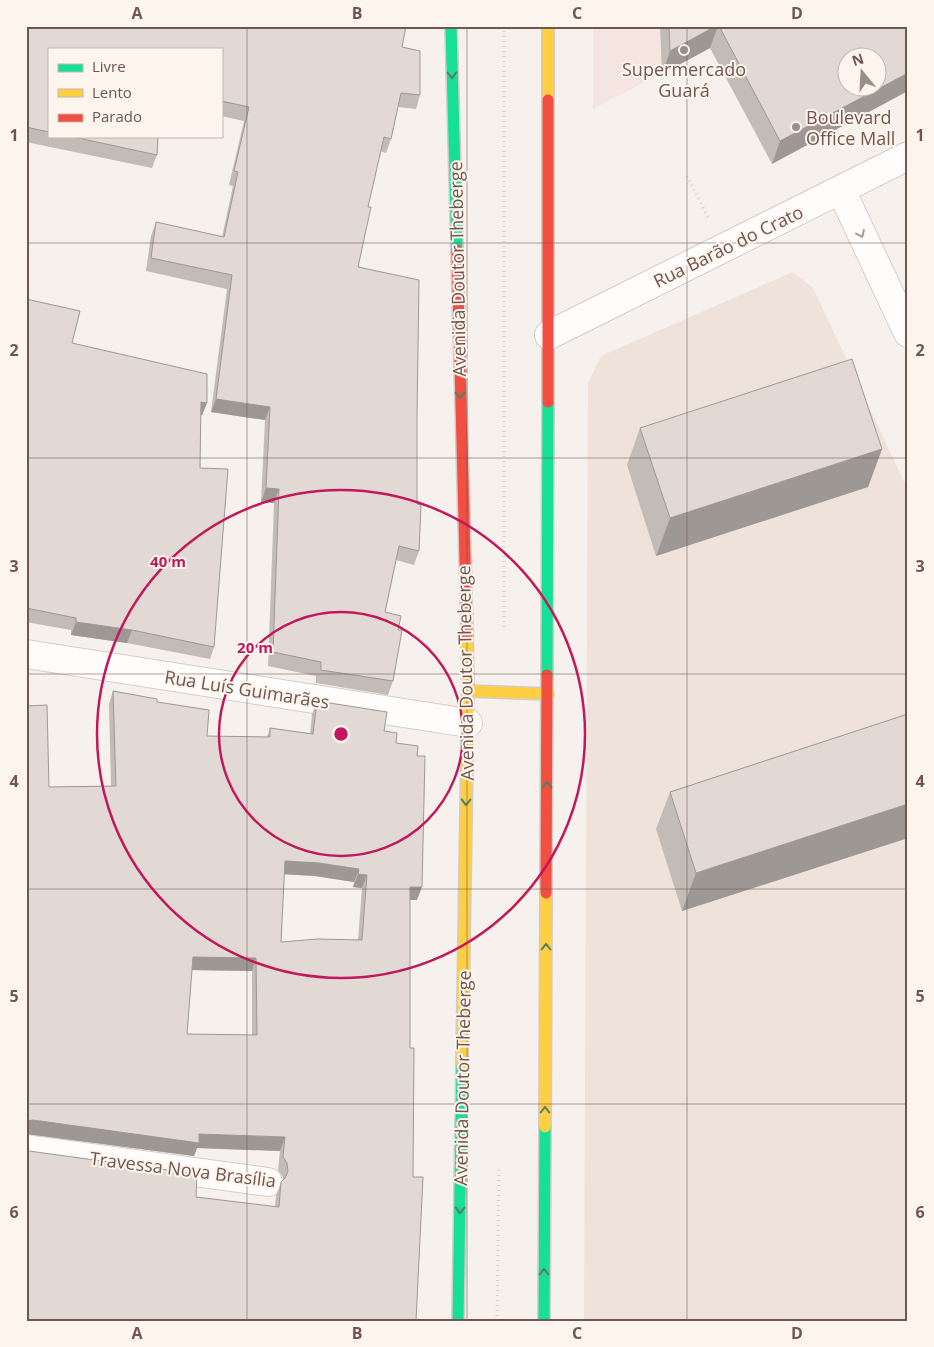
<svg xmlns="http://www.w3.org/2000/svg" width="934" height="1347" viewBox="0 0 934 1347" font-family="'Open Sans',sans-serif">
	<rect width="100%" height="100%" fill="#f6f1ec"/>
	<!-- residential -->
	<polygon fill="#eee2da" points="793,272 813,288 908,490 908,1321 584,1321 588,383 601,356"/>
	<!-- commercial -->
	<polygon fill="#f5e5e1" points="593,26 751,26 593,109"/>
	<g fill="none" stroke-linecap="round" stroke-linejoin="round">
		<defs>
			<g id="street">
				<polyline points="841,190 908,333"/>
				<polyline points="549,335 908,156"/>
				<polyline points="26,654 468,723"/>
				<polyline points="26,1149 268,1182"/>
			</g>
			<g id="fast">
				<polyline points="451,26 457,250"/>
				<polyline points="547,675 548,402"/>
				<polyline points="458,1321 462,1064"/>
				<polyline points="544,1321 545,1127"/>
			</g>
			<g id="slow">
				<polyline points="548,26 548,100"/>
				<polyline points="468,691 548,694"/>
				<polyline points="462,1064 468,691 467,635"/>
				<polyline points="545,1127 546,893"/>
			</g>
			<g id="jam">
				<polyline points="548,100 548,402"/>
				<polyline points="457,250 467,635"/>
				<polyline points="546,893 547,675"/>
			</g>
		</defs>
		<!-- street casing -->
		<use href="#street" stroke="#d5ceca" stroke-width="30"/>
		<!-- fast casing -->
		<use href="#fast" stroke="#d4cbc7" stroke-width="14"/>
		<!-- slow casing -->
		<use href="#slow" stroke="#d4cbc7" stroke-width="14"/>
		<!-- jam casing -->
		<use href="#jam" stroke="#d4cbc7" stroke-width="14"/>
		<!-- path -->
		<g stroke="#d9d0cf" stroke-width="3" stroke-dasharray="1 4" stroke-linecap="butt">
			<polyline points="504,26 504,628"/>
			<polyline points="687,176 708,217"/>
			<polyline points="497,1321 499,1166"/>
		</g>
		<!-- street -->
		<use href="#street" stroke="#fefdfc" stroke-width="28"/>
		<!-- fast -->
		<use href="#fast" stroke="#16e098" stroke-width="11"/>
		<!-- slow -->
		<use href="#slow" stroke="#ffcf43" stroke-width="11"/>
		<!-- jam -->
		<use href="#jam" stroke="#f24e42" stroke-width="11"/>
	</g>
	<!-- wall -->
	<g fill="#c2bbb6" fill-rule="evenodd">
		<polygon points="26,26 402,47 420,95 416,109 398,107 391,139 386,153 380,151 368,207 358,267 417,416 417,504 419,551 414,565 396,560 385,612 398,630 393,681 388,695 316,683 316,676 268,666 274,503 261,502 265,420 211,412 227,289 146,271 151,236 156,222 222,237 233,186 229,185 244,121 221,116 221,49 49,49 49,136 158,136 157,155 152,168 26,142"/>
		<polygon points="660,26 908,26 772,164 710,48 662,74"/>
		<polygon points="26,299 72,343 207,403 202,415 201,415 200,468 214,647 210,659 127,643 71,635 71,630 26,622"/>
		<polygon points="640,428 882,449 868,487 656,556 627,465"/>
		<path d="M113 691 157 702 207 736 267 737 270 728 310 734 312 714 317 701 384 731 396 743 417 756V900H410V1048L416 1321 196 1197 275 1207 276 1195 281 1182 283 1180V1177L278 1170 280 1151 197 1148 194 1156 28 1134 49 787 111 786 109 704ZM284 874 315 876 354 882 353 887 362 888 358 940 281 942ZM192 970 252 971V1035L187 1034Z"/>
		<polygon points="908,714 908,838 682,911 656,829 670,792"/>
	</g>
	<!-- shaded-wall -->
	<g fill="#9e9894">
		<polygon points="716,26 718,26 710,48 662,74 670,51"/>
		<polygon points="908,73 908,91 772,164 780,141"/>
		<polygon points="216,399 270,407 265,420 211,412"/>
		<polygon points="201,402 207,403 202,415 197,415"/>
		<polygon points="882,449 868,487 656,556 670,518"/>
		<polygon points="266,488 279,489 274,503 261,502"/>
		<polygon points="76,622 132,630 127,643 71,635"/>
		<polygon points="908,804 908,838 682,911 696,873"/>
		<polygon points="285,861 319,863 359,869 354,882 315,876 280,874"/>
		<polygon points="358,874 367,875 362,888 353,887"/>
		<polygon points="410,887 422,887 417,900 405,900"/>
		<polygon points="193,957 256,958 252,971 188,970"/>
		<polygon points="33,1120 199,1134 285,1137 280,1151 197,1148 194,1156 26,1134 26,1121"/>
	</g>
	<!-- building -->
	<g fill="#e2d9d4" stroke="#9e9894" fill-rule="evenodd">
		<polygon points="26,26 406,26 402,47 420,51 420,95 401,93 391,139 384,137 368,207 371,207 358,267 419,280 417,416 417,504 421,505 419,551 399,546 385,612 401,616 398,630 402,630 393,681 321,670 321,662 273,652 279,489 266,488 270,407 216,399 232,275 151,258 156,222 224,237 238,172 234,171 249,107 221,101 221,49 49,49 49,132 26,127"/>
		<polygon points="669,26 716,26 670,51"/>
		<path d="M719 26H908V73L780 141ZM846 58H876V88H846Z"/>
		<polygon points="69,136 158,136 157,155"/>
		<polygon points="26,299 80,311 72,343 207,374 207,403 201,402 200,468 228,469 214,647 132,630 76,622 76,618 26,608"/>
		<polygon points="852,359 882,449 670,518 640,428"/>
		<path d="M113 691 157 699V702L209 710 207 736 270 737V728L313 734 317 701 387 712 384 731 397 733 396 743 418 746 417 756H425L422 887H410V1048H414L413 1177H423L416 1321H26V1150L29 1151 197 1174 196 1197 279 1207 281 1182 285 1178 288 1171 287 1163 283 1157 285 1137 199 1134V1143L33 1120 26 1121V706L47 705 49 787 116 786ZM285 861 319 863 359 869 358 874 367 875 362 940 318 939 281 942ZM193 957 256 958 257 1035 187 1034Z"/>
		<polygon points="908,714 908,804 696,873 670,792"/>
	</g>
	<!-- one-way arrows -->
	<defs><path id="oneway-chevron" d="M-2-3.5L2.5 0L-2 3.5" fill="none" stroke-width="1.6" stroke-linecap="round" stroke-linejoin="round" transform="scale(1.25)"/></defs>
	<g stroke="#557f65">
		<use href="#oneway-chevron" transform="translate(452 75) rotate(89)"/>
		<use href="#oneway-chevron" transform="translate(460 395) rotate(89)"/>
		<use href="#oneway-chevron" transform="translate(547 785) rotate(-90)"/>
		<use href="#oneway-chevron" transform="translate(466 802) rotate(91)"/>
		<use href="#oneway-chevron" transform="translate(546 947) rotate(-90)"/>
		<use href="#oneway-chevron" transform="translate(545 1110) rotate(-90)"/>
		<use href="#oneway-chevron" transform="translate(460 1210) rotate(91)"/>
		<use href="#oneway-chevron" transform="translate(544 1272) rotate(-90)"/>
	</g>
	<use stroke="#a99994" href="#oneway-chevron" transform="translate(861 234) rotate(65)"/>
	<!-- grid -->
	<path fill="none" stroke="#70564f" stroke-width="1" stroke-opacity="0.55" d="M247 26V1321M467 26V1321M687 26V1321M26 243H908M26 458H908M26 674H908M26 889H908M26 1104H908"/>
	<!-- distance rings -->
	<g fill="none" stroke="#c2185b" stroke-width="2.5">
		<circle cx="341" cy="734" r="122"/>
		<circle cx="341" cy="734" r="244"/>
	</g>
	<!-- markers -->
	<g fill="#9f8c86" stroke="#fdf4ed" stroke-width="2">
		<circle cx="684" cy="50" r="5"/>
		<circle cx="796" cy="127" r="5"/>
	</g>
	<g text-anchor="middle" dominant-baseline="central" stroke-width="4" stroke-linejoin="round" paint-order="stroke">
		<!-- poi labels -->
		<g font-size="18" fill="#70564f" stroke="#fdf4ed">
			<text x="684" y="69">Supermercado<tspan x="684" dy="21">Guará</tspan></text>
			<text x="806" y="117" text-anchor="start">Boulevard<tspan x="806" dy="21">Office Mall</tspan></text>
		</g>
		<!-- street labels -->
		<g font-size="18" fill="#70564f" stroke="#fdf4ed">
			<text transform="translate(728 246) rotate(-26)">Rua Barão do Crato</text>
			<text transform="translate(457 269) rotate(-91)">Avenida Doutor Theberge</text>
			<text transform="translate(465 673) rotate(-91)">Avenida Doutor Theberge</text>
			<text transform="translate(247 689) rotate(9)">Rua Luís Guimarães</text>
			<text transform="translate(462 1078) rotate(-89)">Avenida Doutor Theberge</text>
			<text transform="translate(183 1169) rotate(7)">Travessa Nova Brasília</text>
		</g>
	</g>
	<circle cx="341" cy="734" r="8" fill="#c2185b" stroke="#fdf4ed" stroke-width="2.5"/>
	<g font-size="15" text-anchor="middle" font-weight="bold" fill="#c2185b" stroke="#fdf4ed" stroke-width="4" stroke-linejoin="round" paint-order="stroke">
		<text x="168" y="567">40 m</text>
		<text x="255" y="653">20 m</text>
	</g>
	<!-- border -->
	<rect width="934" height="1347" fill="none" stroke="#fdf4ed" stroke-width="55"/>
	<!-- legend -->
	<rect x="48" y="48" width="175" height="90" fill="#fdf4ed" stroke="#c5b5ae"/>
	<rect x="58" y="64" width="25" height="8" fill="#16e098" stroke="#c5b5ae"/>
	<text x="92" y="72" font-size="15" fill="#70564f">Livre</text>
	<rect x="58" y="89" width="25" height="8" fill="#ffcf43" stroke="#c5b5ae"/>
	<text x="92" y="98" font-size="15" fill="#70564f">Lento</text>
	<rect x="58" y="114" width="25" height="8" fill="#f24e42" stroke="#c5b5ae"/>
	<text x="92" y="122" font-size="15" fill="#70564f">Parado</text>
	<!-- north arrow -->
	<g transform="translate(862 72) rotate(342)"><circle r="24" fill="#fdf4ed" stroke="#c5b5ae"/>
	<path d="M0-4L9 19L0 12L-9 19Z" fill="#9f8c86"/>
	<text y="-8" font-size="14" font-weight="bold" text-anchor="middle" fill="#70564f">N</text>
	</g>
	<rect x="28" y="28" width="878" height="1292" fill="none" stroke="#70564f" stroke-width="2"/>
	<g font-size="16" text-anchor="middle" font-weight="bold" fill="#70564f">
		<text x="137" y="19">A</text>
		<text x="357" y="19">B</text>
		<text x="577" y="19">C</text>
		<text x="797" y="19">D</text>
		<text x="14" y="141">1</text>
		<text x="920" y="141">1</text>
		<text x="14" y="356">2</text>
		<text x="920" y="356">2</text>
		<text x="14" y="572">3</text>
		<text x="920" y="572">3</text>
		<text x="14" y="787">4</text>
		<text x="920" y="787">4</text>
		<text x="14" y="1002">5</text>
		<text x="920" y="1002">5</text>
		<text x="14" y="1218">6</text>
		<text x="920" y="1218">6</text>
		<text x="137" y="1339">A</text>
		<text x="357" y="1339">B</text>
		<text x="577" y="1339">C</text>
		<text x="797" y="1339">D</text>
	</g>
</svg>
